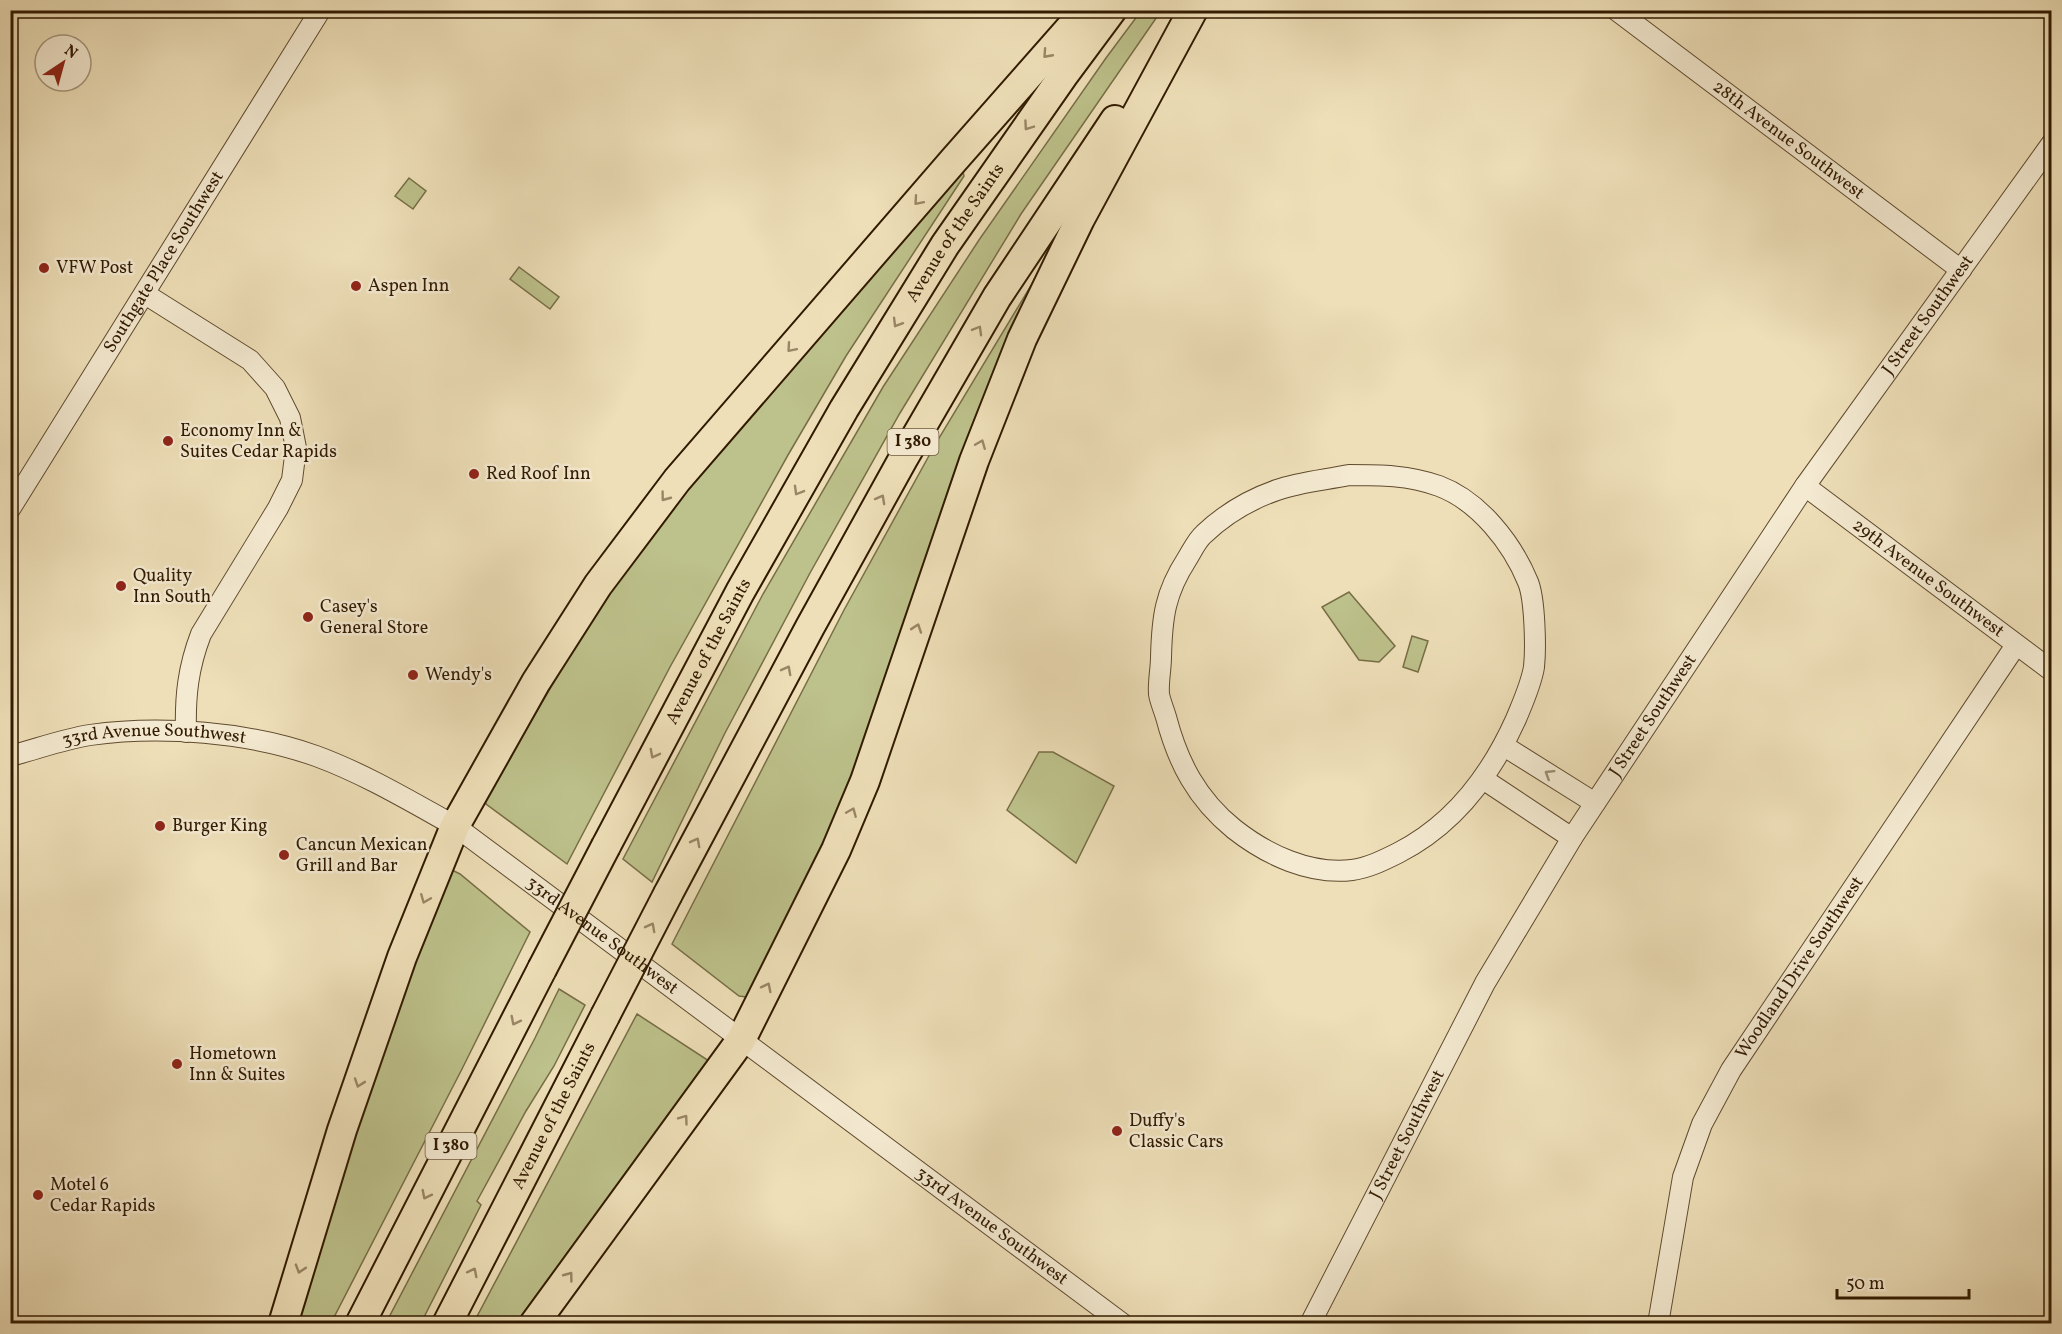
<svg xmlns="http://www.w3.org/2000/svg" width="2062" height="1334" viewBox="0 0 2062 1334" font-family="Vollkorn,serif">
	<rect width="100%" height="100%" fill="#eedfb8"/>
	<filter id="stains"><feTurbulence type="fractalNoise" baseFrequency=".00333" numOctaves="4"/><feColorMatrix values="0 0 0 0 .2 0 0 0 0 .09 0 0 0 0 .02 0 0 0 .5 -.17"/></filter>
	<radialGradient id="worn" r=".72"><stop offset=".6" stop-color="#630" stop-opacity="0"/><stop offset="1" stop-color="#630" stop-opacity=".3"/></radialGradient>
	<!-- green -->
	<g fill="#bdc18b" stroke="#776e46" stroke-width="1.5">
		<polygon points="1141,11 1161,11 1021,214 900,413 810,573 725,733 652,882 623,859 763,594 883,387 979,240 1106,58"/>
		<polygon points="957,168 963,172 964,176 846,356 788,455 670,667 567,864 486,804 485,799 614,580 695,474"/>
		<polygon points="409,178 426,191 413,209 395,196"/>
		<polygon points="1053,249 836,817 753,990 746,997 739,996 672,944 844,610 936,443"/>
		<polygon points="519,267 559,297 550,309 510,279"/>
		<polygon points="1349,592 1395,646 1379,662 1359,660 1322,607"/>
		<polygon points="1412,636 1428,641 1418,672 1403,667"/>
		<polygon points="1039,752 1053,752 1114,786 1076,863 1007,810"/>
		<polygon points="450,869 460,874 530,932 462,1069 331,1323 295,1324 376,1064"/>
		<polygon points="559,989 585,1005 554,1066 526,1111 477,1201 481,1205 421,1323 386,1323 535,1038"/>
		<polygon points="637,1014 709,1061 522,1323 473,1324"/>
	</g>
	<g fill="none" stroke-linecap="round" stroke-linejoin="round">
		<defs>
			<g id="minor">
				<path id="s1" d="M1616 10 1961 270"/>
				<path d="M145 294 250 360 275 388 290 418 296 448 292 480 278 508 201 634C188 668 185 696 186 732"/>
				<path d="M1349 475C1380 475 1408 475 1439 486 1479 501 1512 543 1528 582 1535 599 1536 648 1534 667 1531 685 1523 702 1516 719 1491 775 1453 825 1398 853 1384 860 1368 868 1352 870 1310 875 1267 855 1234 829 1197 799 1178 763 1166 717 1164 710 1160 701 1159 694 1158 682 1161 669 1161 657 1162 617 1165 593 1187 559 1192 551 1197 540 1204 534 1224 515 1251 499 1277 490 1299 482 1325 480 1349 475Z"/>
				<path id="s2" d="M1805 486 2052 671"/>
				<path id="s3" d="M10 509 318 14"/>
				<polyline points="1504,746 1595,803"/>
				<path id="s4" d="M10 756C37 749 64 739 90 735 161 725 249 732 316 756 365 774 410 801 455 826L1123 1324"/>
				<polyline points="1483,779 1572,838"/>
				<path id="s5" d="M1310 1324 1485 983 1572 838 1805 486 2052 143"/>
				<path id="s6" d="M1658 1324 1683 1177 1702 1124 1731 1070 2016 645"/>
			</g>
			<g id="highway">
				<path id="s7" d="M606 846 740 592 844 409 945 245 1063 76 1112 10"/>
				<polyline points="668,894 810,627 903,459 997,297 1115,120"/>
				<polyline points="283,1324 342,1130 402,957 455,826 536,682 598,585 677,480 953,161 1086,10"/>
				<polyline points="360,1324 542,969"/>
				<path id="s8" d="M447 1324 605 1016"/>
				<polyline points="534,1324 741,1040 836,850 865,781 974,461 1022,339 1080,219 1193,10"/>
			</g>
		</defs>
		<!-- minor casing -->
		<use href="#minor" stroke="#604b2e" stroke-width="22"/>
		<!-- highway casing -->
		<use href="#highway" stroke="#311a00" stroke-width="32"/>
		<!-- minor -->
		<use href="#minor" stroke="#f4ead1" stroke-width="20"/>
		<!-- highway -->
		<use href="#highway" stroke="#eedfb8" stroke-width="28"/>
		<defs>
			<g id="highway-bridge">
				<polyline points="542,969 606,846"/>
				<polyline points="605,1016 668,894"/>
			</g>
		</defs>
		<!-- highway-bridge casing -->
		<use href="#highway-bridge" stroke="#311a00" stroke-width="32" stroke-linecap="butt"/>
		<!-- highway-bridge -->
		<use href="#highway-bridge" stroke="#eedfb8" stroke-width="28"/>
	</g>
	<!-- one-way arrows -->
	<defs><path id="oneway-chevron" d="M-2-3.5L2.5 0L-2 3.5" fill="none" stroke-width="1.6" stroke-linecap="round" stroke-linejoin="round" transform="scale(1.5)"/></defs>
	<g stroke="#998665">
		<use href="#oneway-chevron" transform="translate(1047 54) rotate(132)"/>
		<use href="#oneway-chevron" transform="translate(1028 126) rotate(125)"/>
		<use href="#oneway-chevron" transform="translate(918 201) rotate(131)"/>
		<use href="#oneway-chevron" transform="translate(897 323) rotate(121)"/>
		<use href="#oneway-chevron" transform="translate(978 330) rotate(-60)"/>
		<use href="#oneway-chevron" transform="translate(791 348) rotate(131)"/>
		<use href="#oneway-chevron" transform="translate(981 444) rotate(-68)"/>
		<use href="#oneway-chevron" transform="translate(798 491) rotate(120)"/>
		<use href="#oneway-chevron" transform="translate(665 497) rotate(127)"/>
		<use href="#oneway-chevron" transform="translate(881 499) rotate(-61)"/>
		<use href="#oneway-chevron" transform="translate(917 628) rotate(-71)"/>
		<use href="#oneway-chevron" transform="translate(787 670) rotate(-62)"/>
		<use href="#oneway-chevron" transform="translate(654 754) rotate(118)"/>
		<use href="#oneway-chevron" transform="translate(852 812) rotate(-67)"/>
		<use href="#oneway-chevron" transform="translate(696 842) rotate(-62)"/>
		<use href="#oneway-chevron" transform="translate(425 899) rotate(112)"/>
		<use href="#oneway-chevron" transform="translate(651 927) rotate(-62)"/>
		<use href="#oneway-chevron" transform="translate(767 987) rotate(-63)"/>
		<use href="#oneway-chevron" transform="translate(515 1021) rotate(117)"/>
		<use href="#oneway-chevron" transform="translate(359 1083) rotate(109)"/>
		<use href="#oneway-chevron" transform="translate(684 1119) rotate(-54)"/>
		<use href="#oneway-chevron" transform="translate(426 1195) rotate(117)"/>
		<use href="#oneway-chevron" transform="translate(300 1269) rotate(107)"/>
		<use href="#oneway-chevron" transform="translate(473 1272) rotate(-63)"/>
		<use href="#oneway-chevron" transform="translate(569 1276) rotate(-53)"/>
	</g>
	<use stroke="#9c8c73" href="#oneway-chevron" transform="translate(1549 774) rotate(-148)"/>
	<!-- markers -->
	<g fill="#8f2418" stroke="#f4ead1" stroke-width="2">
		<circle cx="44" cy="268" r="6"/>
		<circle cx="356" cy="286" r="6"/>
		<circle cx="168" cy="441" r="6"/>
		<circle cx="474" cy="474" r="6"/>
		<circle cx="121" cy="586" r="6"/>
		<circle cx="308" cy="617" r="6"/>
		<circle cx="413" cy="675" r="6"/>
		<circle cx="160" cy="826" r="6"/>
		<circle cx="284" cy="855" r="6"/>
		<circle cx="177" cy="1064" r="6"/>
		<circle cx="1117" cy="1131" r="6"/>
		<circle cx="38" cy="1195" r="6"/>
	</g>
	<g text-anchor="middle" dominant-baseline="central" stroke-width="5" stroke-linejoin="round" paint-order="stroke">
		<!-- shield labels -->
		<g fill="#f4ead1" stroke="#6c583f" stroke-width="1.5">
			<rect x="887.5" y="429" width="51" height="26" rx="4.5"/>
			<rect x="425.5" y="1133" width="51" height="26" rx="4.5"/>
		</g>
		<g font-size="16" font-weight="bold" fill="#311a00">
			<text x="913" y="442">I 380</text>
			<text x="451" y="1146">I 380</text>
		</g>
		<!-- street labels -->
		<g font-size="18" fill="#311a00" stroke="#f4ead1">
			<text stroke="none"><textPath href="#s1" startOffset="216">28th Avenue Southwest</textPath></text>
			<text stroke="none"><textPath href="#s7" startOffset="706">Avenue of the Saints</textPath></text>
			<text stroke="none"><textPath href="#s3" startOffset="291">Southgate Place Southwest</textPath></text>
			<text stroke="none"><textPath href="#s5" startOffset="1185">J Street Southwest</textPath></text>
			<text stroke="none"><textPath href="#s2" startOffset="154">29th Avenue Southwest</textPath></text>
			<text stroke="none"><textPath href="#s7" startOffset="220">Avenue of the Saints</textPath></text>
			<text stroke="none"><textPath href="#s5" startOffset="699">J Street Southwest</textPath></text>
			<text stroke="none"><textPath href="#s4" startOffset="147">33rd Avenue Southwest</textPath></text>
			<text stroke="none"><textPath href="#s4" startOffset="651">33rd Avenue Southwest</textPath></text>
			<text stroke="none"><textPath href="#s6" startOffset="390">Woodland Drive Southwest</textPath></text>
			<text stroke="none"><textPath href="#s8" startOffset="234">Avenue of the Saints</textPath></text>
			<text stroke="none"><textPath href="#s5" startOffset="213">J Street Southwest</textPath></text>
			<text stroke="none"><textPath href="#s4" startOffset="1137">33rd Avenue Southwest</textPath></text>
		</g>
		<!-- poi labels -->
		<g font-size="18" fill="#311a00" stroke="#f4ead1" text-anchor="start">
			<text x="56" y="268">VFW Post</text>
			<text x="368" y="286">Aspen Inn</text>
			<text x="180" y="431">Economy Inn &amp;<tspan x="180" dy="21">Suites Cedar Rapids</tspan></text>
			<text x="486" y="474">Red Roof Inn</text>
			<text x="133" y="576">Quality<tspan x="133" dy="21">Inn South</tspan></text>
			<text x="320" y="607">Casey's<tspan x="320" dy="21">General Store</tspan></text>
			<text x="425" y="675">Wendy's</text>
			<text x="172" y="826">Burger King</text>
			<text x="296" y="845">Cancun Mexican<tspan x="296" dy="21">Grill and Bar</tspan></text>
			<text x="189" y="1054">Hometown<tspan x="189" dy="21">Inn &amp; Suites</tspan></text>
			<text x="1129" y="1121">Duffy's<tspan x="1129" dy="21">Classic Cars</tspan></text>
			<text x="50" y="1185">Motel 6<tspan x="50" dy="21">Cedar Rapids</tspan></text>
		</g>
	</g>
	<!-- margin -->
	<rect width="2062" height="1334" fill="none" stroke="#eedfb8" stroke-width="36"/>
	<rect x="12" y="12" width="2038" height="1310" fill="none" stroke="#311a00" stroke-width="3"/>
	<rect x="18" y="18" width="2026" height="1298" fill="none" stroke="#311a00" stroke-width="1.5"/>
	<!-- north arrow -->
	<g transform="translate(63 63) rotate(36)"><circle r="28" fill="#f4ead1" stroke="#a6977d" stroke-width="1.5"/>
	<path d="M0-4.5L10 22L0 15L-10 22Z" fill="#8f2418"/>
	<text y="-9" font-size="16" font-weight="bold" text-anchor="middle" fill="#311a00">N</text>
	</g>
	<!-- scale -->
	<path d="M1837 1289v9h132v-9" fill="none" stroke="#311a00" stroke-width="3"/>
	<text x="1846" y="1289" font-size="18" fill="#311a00" stroke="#f4ead1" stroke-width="4.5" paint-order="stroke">50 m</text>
	<rect width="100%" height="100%" filter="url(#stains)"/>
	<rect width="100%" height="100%" fill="url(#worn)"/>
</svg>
